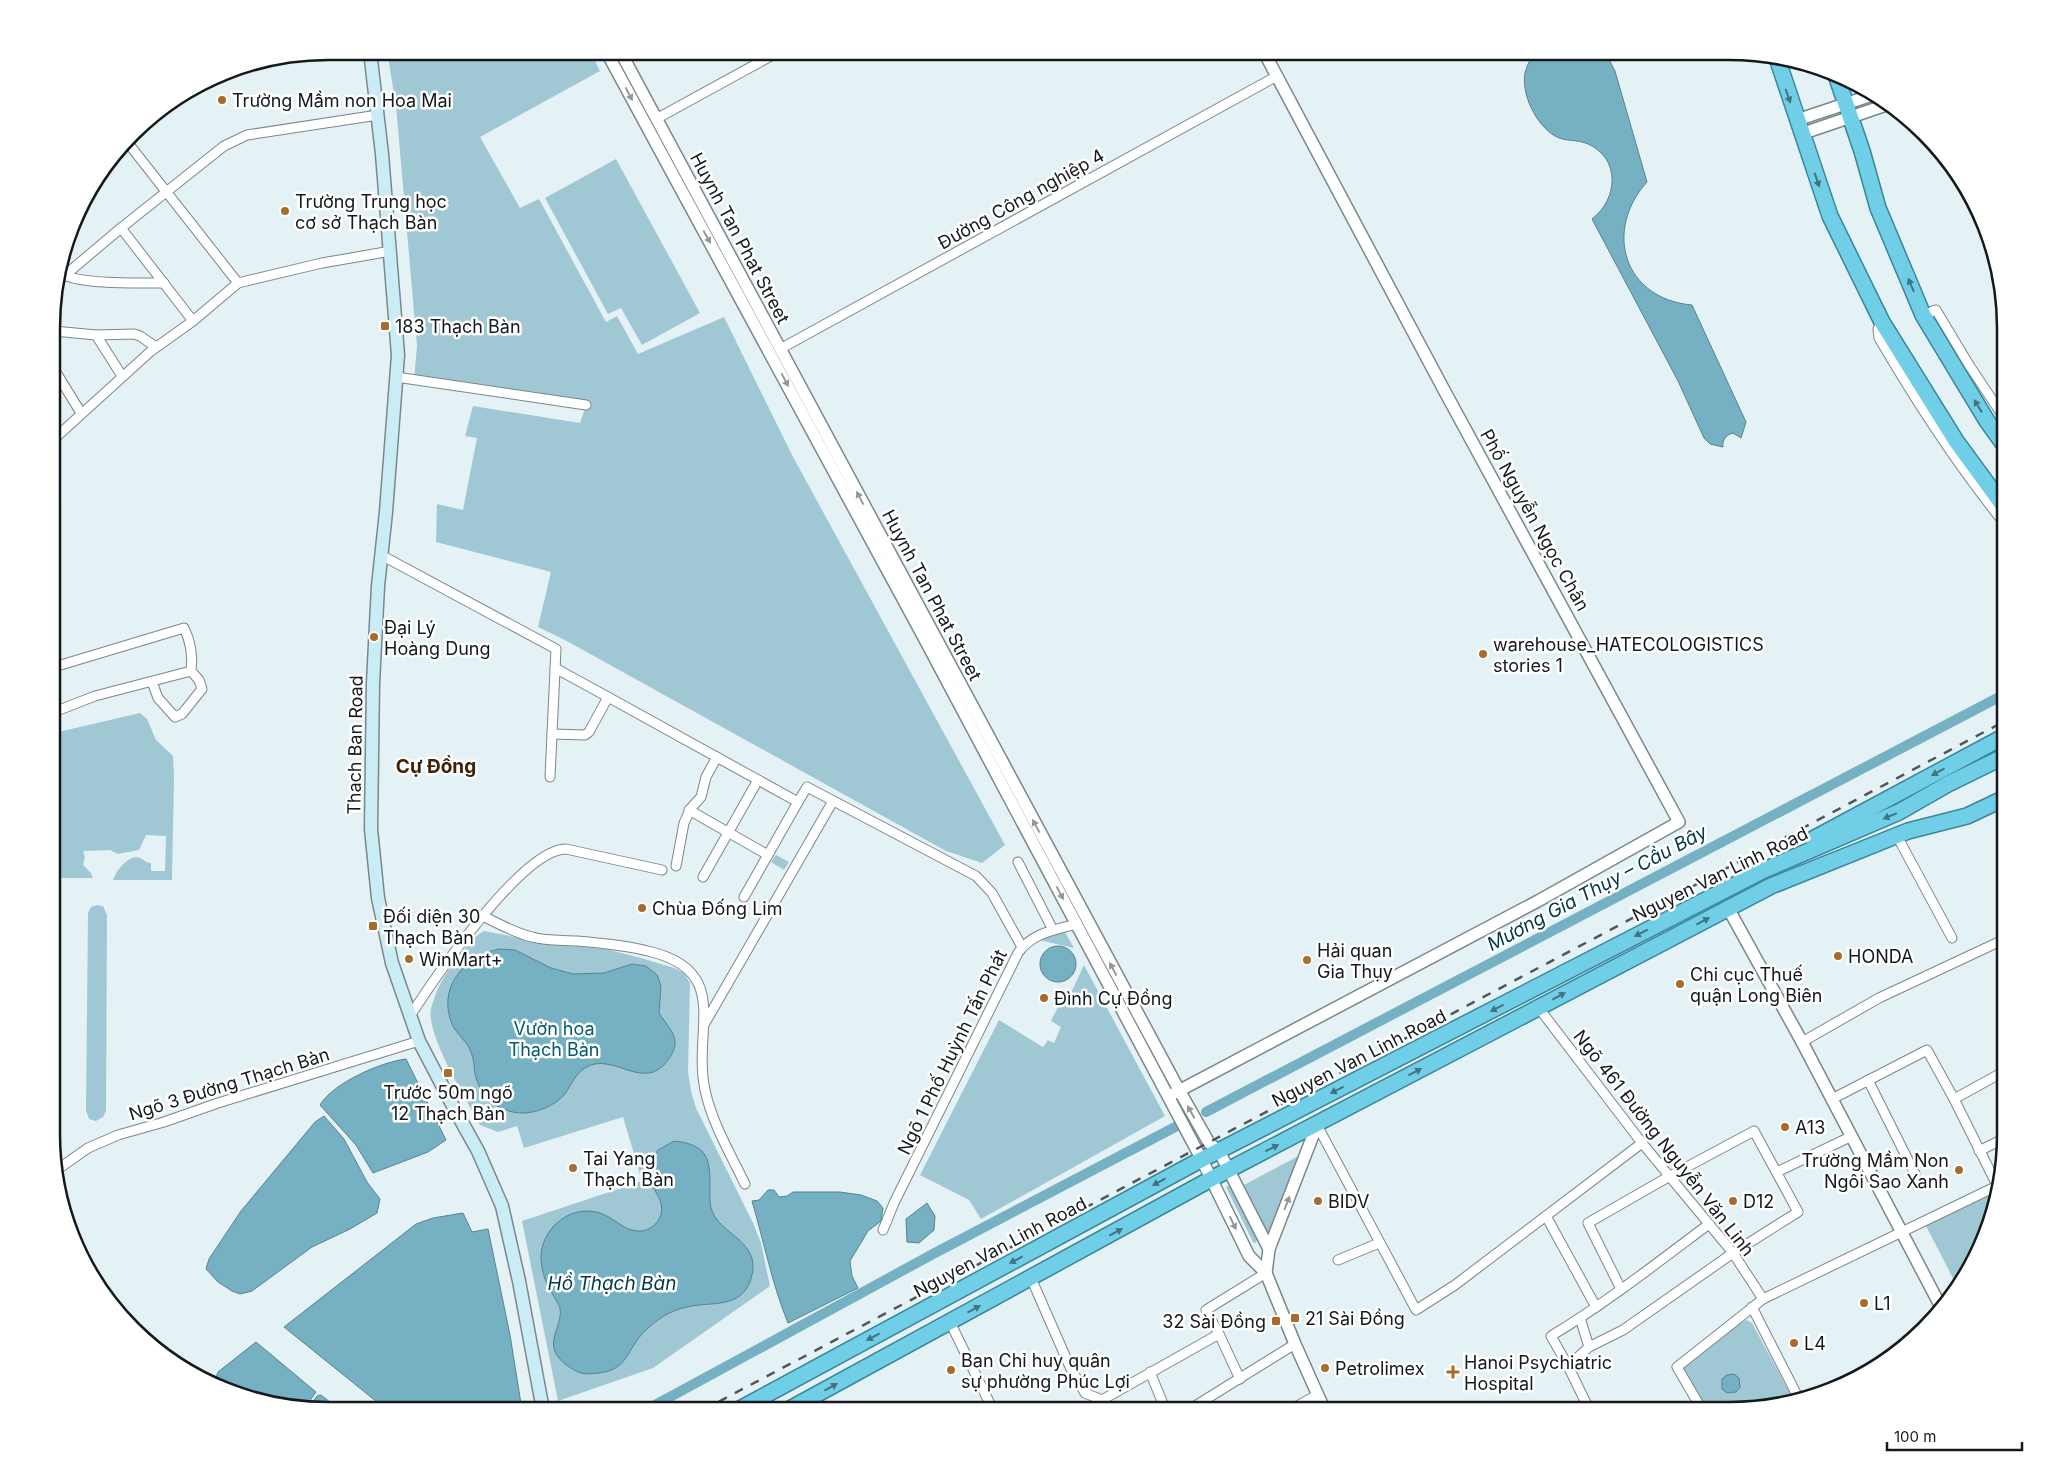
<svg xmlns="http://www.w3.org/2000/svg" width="2057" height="1462" viewBox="0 0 2057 1462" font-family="Inter,sans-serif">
	<rect width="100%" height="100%" fill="#e4f2f5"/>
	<!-- green -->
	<g fill="#a0c8d4">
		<polygon points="387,51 590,51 600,71 480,137 520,208 539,199 606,322 617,316 638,354 724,317 792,455 1005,845 982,863 946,851 565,640 538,627 551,572 436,542 437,504 463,510 477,438 465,436 473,406 580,423 586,405 414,380 417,346 396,106"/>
		<polygon points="616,159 700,313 642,345 621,308 608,314 545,198"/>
		<path d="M140 713 147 719 156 740 173 756 174 777 172 880H113C116 871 129 853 140 858 145 860 146 863 151 863V871H165L166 836 146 835 139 850 118 854 110 850 83 851 85 857 83 865 91 873 93 878H54V733Z"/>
		<polygon points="776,855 789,862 784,870 771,862"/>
		<polygon points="97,905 103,906 107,915 106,1111 103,1117 96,1121 89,1119 86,1110 88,913 91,907"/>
		<path d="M484 931 545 943 606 949 641 958 674 968 684 973 690 983 688 1072 691 1091 696 1108 753 1223 761 1243 770 1286 653 1368 558 1401 522 1221 642 1181 623 1117 524 1148 517 1126 498 1132 480 1125C467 1101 426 1035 431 1009 435 992 443 977 453 964 463 951 470 939 484 931Z"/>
		<polygon points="1065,932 1074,948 1039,940 1041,938"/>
		<polygon points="1084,965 1165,1116 981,1219 969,1200 920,1175 999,1020 1043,1047 1048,1040 1054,1043 1061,1027 1051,1021 1065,993 1070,995"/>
		<polygon points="1304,1153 1270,1236 1244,1185"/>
		<polygon points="1999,1182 1991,1223 1957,1286 1924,1222"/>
		<polygon points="1228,1186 1231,1186 1257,1239 1256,1243 1253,1242 1226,1187"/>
		<polygon points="1747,1320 1752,1323 1791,1395 1792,1402 1729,1411 1693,1411 1698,1408 1681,1371 1684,1365 1738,1324"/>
	</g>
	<!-- water -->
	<g fill="#75b1c2" stroke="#588390">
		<path d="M1535 52H1549L1565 58 1583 52H1605L1615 71 1647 182C1603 231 1624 299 1692 305L1746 422 1741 438 1733 433C1726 435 1722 440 1723 447L1710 444 1704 438 1678 381 1592 219C1618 199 1621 159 1588 144 1577 139 1565 142 1555 136 1536 125 1521 94 1525 73 1527 65 1531 58 1535 52Z"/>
		<circle cx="1058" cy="964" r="18"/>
		<path d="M499 949 515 950 551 968 573 974 604 973 632 964 646 966 657 975 661 986 659 1013C669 1029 684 1039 668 1060 644 1094 612 1050 585 1068 575 1074 571 1086 564 1095 551 1109 527 1117 509 1111 491 1106 479 1092 475 1074 474 1066 474 1059 471 1052 467 1041 457 1035 452 1024 437 988 464 956 499 949Z"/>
		<path d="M406 1059 446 1140 428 1152 373 1173 356 1145 320 1105C333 1083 381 1062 406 1059Z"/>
		<polygon points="324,1116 344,1139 367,1182 380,1199 377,1213 350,1229 312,1247 252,1291 240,1294 232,1291 218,1282 206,1269 209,1259 241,1211 315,1122"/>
		<path d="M674 1141C716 1145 709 1168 710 1201 711 1235 764 1237 751 1279 741 1310 710 1301 687 1307 671 1310 656 1320 645 1331 627 1348 629 1369 600 1373 594 1373 587 1375 581 1373 572 1370 559 1361 555 1352 549 1338 563 1322 560 1308 558 1302 553 1296 551 1291 544 1280 541 1268 541 1255 543 1227 571 1204 600 1213 613 1217 623 1230 637 1231 645 1232 655 1227 659 1219 670 1199 644 1186 647 1166L658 1150Z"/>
		<path d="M768 1190H774L779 1197 787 1196 793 1192H840L861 1195 877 1201 883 1208 881 1221 868 1231 850 1261 852 1276 858 1288 788 1323C772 1284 764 1242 752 1201L759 1200Z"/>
		<polygon points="927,1203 935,1216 934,1230 919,1243 907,1242 906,1219"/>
		<polygon points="463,1213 472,1232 488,1229 510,1335 522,1410 387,1410 284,1327 416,1224 433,1218"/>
		<polygon points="256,1342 316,1392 304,1409 239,1396 214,1383 218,1372"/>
		<polygon points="1734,1374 1739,1378 1740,1387 1736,1392 1727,1393 1722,1389 1722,1379 1727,1375"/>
		<polygon points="321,1395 340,1410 307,1410 317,1396"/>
	</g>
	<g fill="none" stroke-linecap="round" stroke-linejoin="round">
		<!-- canal -->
		<g stroke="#75b1c2" stroke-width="10">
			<polyline points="1206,1112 2005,694"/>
			<polyline points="646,1410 933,1254 1177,1126"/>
		</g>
		<defs>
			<g id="minor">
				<polyline points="656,119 780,51"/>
				<polyline points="128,143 238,283"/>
				<polyline points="121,228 193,321"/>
				<path d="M61 273C76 285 142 283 164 283"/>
				<polyline points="64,276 121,228 224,146 247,135 378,115"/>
				<polyline points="1923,315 1936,310 1969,365 2005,419"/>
				<path d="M1882 322 1878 329 1879 338C1917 403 1958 466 2005 524"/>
				<polyline points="54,331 96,335 134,334 140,336 156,347"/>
				<polyline points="96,335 122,376"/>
				<polyline points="780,349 1277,76"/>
				<polyline points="54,369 81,413"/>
				<polyline points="396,377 586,405"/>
				<polyline points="54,439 151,351 193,321 238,283 322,263 391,251"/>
				<polyline points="381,555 556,649 552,734"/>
				<path d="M54 667 184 628C191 642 193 656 191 671L199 680 202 689 182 714 175 717 158 698 152 682"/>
				<polyline points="555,668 608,697"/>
				<polyline points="54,712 95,696 191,671"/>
				<polyline points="550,777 552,734 585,735 589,732 608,697 798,802 744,897"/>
				<polyline points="798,802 807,787 976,876 992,893 1022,947"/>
				<polyline points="689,810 768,855"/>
				<polyline points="1897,836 1952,938"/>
				<polyline points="1018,862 1053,930"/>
				<polyline points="676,866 684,823 691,808 701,797 706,777 717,757"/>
				<polyline points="703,877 758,780"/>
				<path d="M483 916C499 924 515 933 532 937 546 941 562 940 577 941 601 943 625 945 648 951 733 971 692 1029 705 1090 712 1123 730 1153 745 1184"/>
				<polyline points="1538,1007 1642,1143 1733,1253 1763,1299"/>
				<path d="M410 1016C434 979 522 849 566 849L662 870"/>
				<polyline points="705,1023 833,801"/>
				<polyline points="1802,1042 1879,998 2005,939"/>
				<polyline points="1868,1080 1915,1174"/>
				<polyline points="1832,1099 1927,1050 1954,1099 1997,1185"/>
				<polyline points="1954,1099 2005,1071"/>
				<polyline points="1317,1125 1416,1310 1455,1285 1642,1143"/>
				<polyline points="1979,1151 2005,1138"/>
				<polyline points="54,1172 88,1148 118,1135 164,1122 218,1103 419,1041"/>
				<polyline points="1777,1172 1852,1136"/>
				<polyline points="1546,1216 1596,1307"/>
				<path d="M883 1230 894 1203 1018 953C1032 933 1054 930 1077 924"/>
				<polyline points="1338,1260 1379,1243"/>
				<polyline points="1031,1278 1070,1367 1085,1393 1102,1400 1107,1410"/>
				<path d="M1621 1289 1588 1223 1670 1176 1754 1131 1798 1212 1733 1253 1623 1330 1589 1347 1568 1366 1551 1336C1606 1303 1657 1263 1709 1224"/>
				<polyline points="1752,1307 1800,1401"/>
				<polyline points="1580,1318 1589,1347"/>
				<polyline points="950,1322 993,1410"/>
				<polyline points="1219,1334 1240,1379"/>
				<polyline points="1568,1366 1587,1405"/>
				<polyline points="1150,1372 1166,1411"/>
				<polyline points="1102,1400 1219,1334 1206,1310 1266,1273"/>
				<polyline points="1187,1411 1295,1344"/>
				<polyline points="1288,1411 1317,1395"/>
				<polyline points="1684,1411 1698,1403 1677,1367 1763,1299 1999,1185"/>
			</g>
			<g id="tertiary">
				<polyline points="606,51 923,636 1202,1160 1249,1256 1266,1273 1295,1344 1325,1411"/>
				<polyline points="620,51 1179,1090 1209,1143 1219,1151 1269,1249 1266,1273"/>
				<polyline points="1797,120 1872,95"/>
				<polyline points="1801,134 1889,104"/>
				<polyline points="1728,908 1802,1042 1942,1309"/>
				<polyline points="1169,1096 1538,901 1679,822 1444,390 1264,52"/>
				<polyline points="1269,1249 1317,1125"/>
			</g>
			<polyline id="secondary" points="370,51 382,154 398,355 386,512 378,586 373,683 371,829 378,898 392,963 419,1041 454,1108 478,1151 502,1206 519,1281 543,1410"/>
			<g id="trunk">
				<polyline points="1777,58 1830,216 1882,322 1956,441 2005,508"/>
				<polyline points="1836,75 1862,151 1878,208 1923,315 1987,421 2005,446"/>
				<polyline points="1813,839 2005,736"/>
				<polyline points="738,1410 1193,1164 1762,871 1899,812 1948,784 2005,756"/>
				<polyline points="788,1410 1211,1179 1771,886 1908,831 1967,816 2005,798"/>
			</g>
		</defs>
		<!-- minor casing -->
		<use href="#minor" stroke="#7c878b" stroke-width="11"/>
		<!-- tertiary casing -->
		<use href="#tertiary" stroke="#7c878b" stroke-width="14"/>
		<!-- secondary casing -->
		<use href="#secondary" stroke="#7c878b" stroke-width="15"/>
		<!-- trunk casing -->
		<use href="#trunk" stroke="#39869a" stroke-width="18"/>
		<!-- minor -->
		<use href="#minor" stroke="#fff" stroke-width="9"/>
		<!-- tertiary -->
		<use href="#tertiary" stroke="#fff" stroke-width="11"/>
		<!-- secondary -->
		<use href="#secondary" stroke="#c9ecf5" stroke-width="12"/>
		<!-- trunk -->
		<use href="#trunk" stroke="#70cee6" stroke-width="15"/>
		<!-- rail -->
		<polyline stroke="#50575a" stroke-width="2.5" stroke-dasharray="9 9" stroke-linecap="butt" points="703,1410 2005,721"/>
	</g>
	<!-- one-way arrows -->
	<defs><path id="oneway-solid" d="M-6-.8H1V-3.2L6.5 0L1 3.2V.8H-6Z" transform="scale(1.25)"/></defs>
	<g fill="#969898">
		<use href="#oneway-solid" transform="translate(629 94) rotate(62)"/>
		<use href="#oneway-solid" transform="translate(707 237) rotate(61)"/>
		<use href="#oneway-solid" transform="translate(785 380) rotate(62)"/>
		<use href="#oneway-solid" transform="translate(860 498) rotate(-118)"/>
		<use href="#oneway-solid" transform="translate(1036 826) rotate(-118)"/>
		<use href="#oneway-solid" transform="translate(1060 893) rotate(62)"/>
		<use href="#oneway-solid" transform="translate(1113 969) rotate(-118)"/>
		<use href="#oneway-solid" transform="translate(1191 1112) rotate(-119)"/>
		<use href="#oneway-solid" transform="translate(1287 1203) rotate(-69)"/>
		<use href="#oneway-solid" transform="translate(1233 1223) rotate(64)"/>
	</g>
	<g fill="#427480">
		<use href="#oneway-solid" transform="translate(1788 96) rotate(71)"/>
		<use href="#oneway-solid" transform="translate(1817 180) rotate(71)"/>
		<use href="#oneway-solid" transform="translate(1911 285) rotate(-113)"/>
		<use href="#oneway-solid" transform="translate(1978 406) rotate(-122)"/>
		<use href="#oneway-solid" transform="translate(1938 772) rotate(151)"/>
		<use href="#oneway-solid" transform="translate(1890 816) rotate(157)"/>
		<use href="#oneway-solid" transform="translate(1703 921) rotate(-28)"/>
		<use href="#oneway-solid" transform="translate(1641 933) rotate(153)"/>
		<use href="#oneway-solid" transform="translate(1559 996) rotate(-28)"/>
		<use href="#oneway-solid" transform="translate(1497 1008) rotate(153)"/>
		<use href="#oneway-solid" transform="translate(1415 1072) rotate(-27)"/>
		<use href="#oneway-solid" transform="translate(1337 1090) rotate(153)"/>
		<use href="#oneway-solid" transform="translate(1272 1148) rotate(-27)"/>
		<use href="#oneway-solid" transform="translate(1159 1182) rotate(152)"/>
		<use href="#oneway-solid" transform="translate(1116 1232) rotate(-28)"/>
		<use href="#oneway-solid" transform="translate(1016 1260) rotate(152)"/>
		<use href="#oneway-solid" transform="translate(974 1309) rotate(-29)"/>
		<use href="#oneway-solid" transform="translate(873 1337) rotate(152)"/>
		<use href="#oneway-solid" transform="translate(831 1387) rotate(-29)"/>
	</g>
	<!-- markers -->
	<g fill="#a76c2d" stroke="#fff" stroke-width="2">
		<circle cx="222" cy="100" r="5"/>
		<circle cx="285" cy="211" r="5"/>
		<rect x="380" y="321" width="10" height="10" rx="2.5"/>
		<circle cx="374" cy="637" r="5"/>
		<circle cx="1483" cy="654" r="5"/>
		<circle cx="642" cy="908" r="5"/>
		<rect x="368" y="921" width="10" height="10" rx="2.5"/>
		<circle cx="1838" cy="956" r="5"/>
		<circle cx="409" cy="959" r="5"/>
		<circle cx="1307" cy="960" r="5"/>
		<circle cx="1680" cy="984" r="5"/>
		<circle cx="1044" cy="998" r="5"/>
		<rect x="443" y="1068" width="10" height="10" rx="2.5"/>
		<circle cx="1785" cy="1127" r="5"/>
		<circle cx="573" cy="1168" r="5"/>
		<circle cx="1959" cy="1170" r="5"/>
		<circle cx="1318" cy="1201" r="5"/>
		<circle cx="1733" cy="1201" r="5"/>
		<circle cx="1864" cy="1303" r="5"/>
		<rect x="1290" y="1313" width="10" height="10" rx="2.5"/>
		<rect x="1271" y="1316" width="10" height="10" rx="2.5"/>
		<circle cx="1794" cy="1343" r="5"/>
		<circle cx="1325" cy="1368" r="5"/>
		<circle cx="951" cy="1370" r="5"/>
		<path d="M1450.5 1364.5h5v5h5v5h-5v5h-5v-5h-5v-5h5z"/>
	</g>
	<g text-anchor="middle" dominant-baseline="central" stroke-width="5" stroke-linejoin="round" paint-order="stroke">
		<!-- poi labels -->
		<g font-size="18" fill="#15191b" stroke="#fff" text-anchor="start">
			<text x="232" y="100">Trường Mầm non Hoa Mai</text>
			<text x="295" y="201">Trường Trung học<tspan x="295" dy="21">cơ sở Thạch Bàn</tspan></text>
			<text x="395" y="326">183 Thạch Bàn</text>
			<text x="384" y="627">Đại Lý<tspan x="384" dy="21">Hoàng Dung</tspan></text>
			<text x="1493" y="644">warehouse_HATECOLOGISTICS<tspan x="1493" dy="21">stories 1</tspan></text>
			<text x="652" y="908">Chùa Đống Lim</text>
			<text x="383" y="916">Đối diện 30<tspan x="383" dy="21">Thạch Bàn</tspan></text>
			<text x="1317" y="950">Hải quan<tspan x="1317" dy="21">Gia Thụy</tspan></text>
			<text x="1848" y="956">HONDA</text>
			<text x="419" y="959">WinMart+</text>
			<text x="1690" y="974">Chi cục Thuế<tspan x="1690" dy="21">quận Long Biên</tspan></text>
			<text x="1054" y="998">Đình Cự Đồng</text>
			<text x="448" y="1092" text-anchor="middle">Trước 50m ngõ<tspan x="448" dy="21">12 Thạch Bàn</tspan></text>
			<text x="1795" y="1127">A13</text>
			<text x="583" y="1158">Tai Yang<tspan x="583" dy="21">Thạch Bàn</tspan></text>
			<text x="1949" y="1160" text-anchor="end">Trường Mầm Non<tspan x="1949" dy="21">Ngôi Sao Xanh</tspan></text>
			<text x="1328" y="1201">BIDV</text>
			<text x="1743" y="1201">D12</text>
			<text x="1874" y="1303">L1</text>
			<text x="1305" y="1318">21 Sài Đồng</text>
			<text x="1266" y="1321" text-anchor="end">32 Sài Đồng</text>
			<text x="1804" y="1343">L4</text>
			<text x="961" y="1360">Ban Chỉ huy quân<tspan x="961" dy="21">sự phường Phúc Lợi</tspan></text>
			<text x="1464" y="1362">Hanoi Psychiatric<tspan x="1464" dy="21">Hospital</tspan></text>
			<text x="1335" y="1368">Petrolimex</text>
		</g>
		<!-- street labels -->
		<g font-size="18" fill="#15191b" stroke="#fff">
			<text transform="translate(1021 199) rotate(-29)">Đường Công nghiệp 4</text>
			<text transform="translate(740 238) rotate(62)">Huynh Tan Phat Street</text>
			<text transform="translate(1535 520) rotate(61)">Phố Nguyễn Ngọc Chân</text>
			<text transform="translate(932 595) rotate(62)">Huynh Tan Phat Street</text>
			<text transform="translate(355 745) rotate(-89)">Thach Ban Road</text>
			<text transform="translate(1720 874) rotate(-26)">Nguyen Van Linh Road</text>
			<text transform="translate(952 1052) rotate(-64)">Ngõ 1 Phố Huỳnh Tấn Phát</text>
			<text transform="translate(1359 1058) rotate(-27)">Nguyen Van Linh Road</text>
			<text transform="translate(229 1084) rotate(-17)">Ngõ 3 Đường Thạch Bàn</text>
			<text transform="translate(1664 1143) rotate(52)">Ngõ 461 Đường Nguyễn Văn Linh</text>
			<text transform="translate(1000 1247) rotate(-28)">Nguyen Van Linh Road</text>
		</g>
		<!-- park labels -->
		<g font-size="18" fill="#025b6d" stroke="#fff">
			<text x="554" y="1028">Vườn hoa<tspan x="554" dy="21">Thạch Bàn</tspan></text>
		</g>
		<!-- neighbourhood labels -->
		<g font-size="19" font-weight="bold" fill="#3f2304" stroke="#fff">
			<text x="436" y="766">Cự Đồng</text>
		</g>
		<!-- water labels -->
		<g font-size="19" font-style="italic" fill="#003844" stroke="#fff">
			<text transform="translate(1597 888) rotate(-28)">Mương Gia Thụy – Cầu Bây</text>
			<text x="612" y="1283">Hồ Thạch Bàn</text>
		</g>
	</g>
	<!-- crop -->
	<path d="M0 0H2057V1462H0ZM328 60H1729A268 268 0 0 1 1997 328V1134A268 268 0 0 1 1729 1402H328A268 268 0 0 1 60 1134V328A268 268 0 0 1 328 60Z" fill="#fff" fill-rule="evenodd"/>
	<path fill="none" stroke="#15191b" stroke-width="2.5" d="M328 60H1729A268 268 0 0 1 1997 328V1134A268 268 0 0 1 1729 1402H328A268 268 0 0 1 60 1134V328A268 268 0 0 1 328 60Z"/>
	<!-- scale -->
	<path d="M1887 1442v8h135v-8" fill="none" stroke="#15191b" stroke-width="2.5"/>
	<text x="1894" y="1442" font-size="15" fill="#15191b" stroke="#ffffff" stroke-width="4" paint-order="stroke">100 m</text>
</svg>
